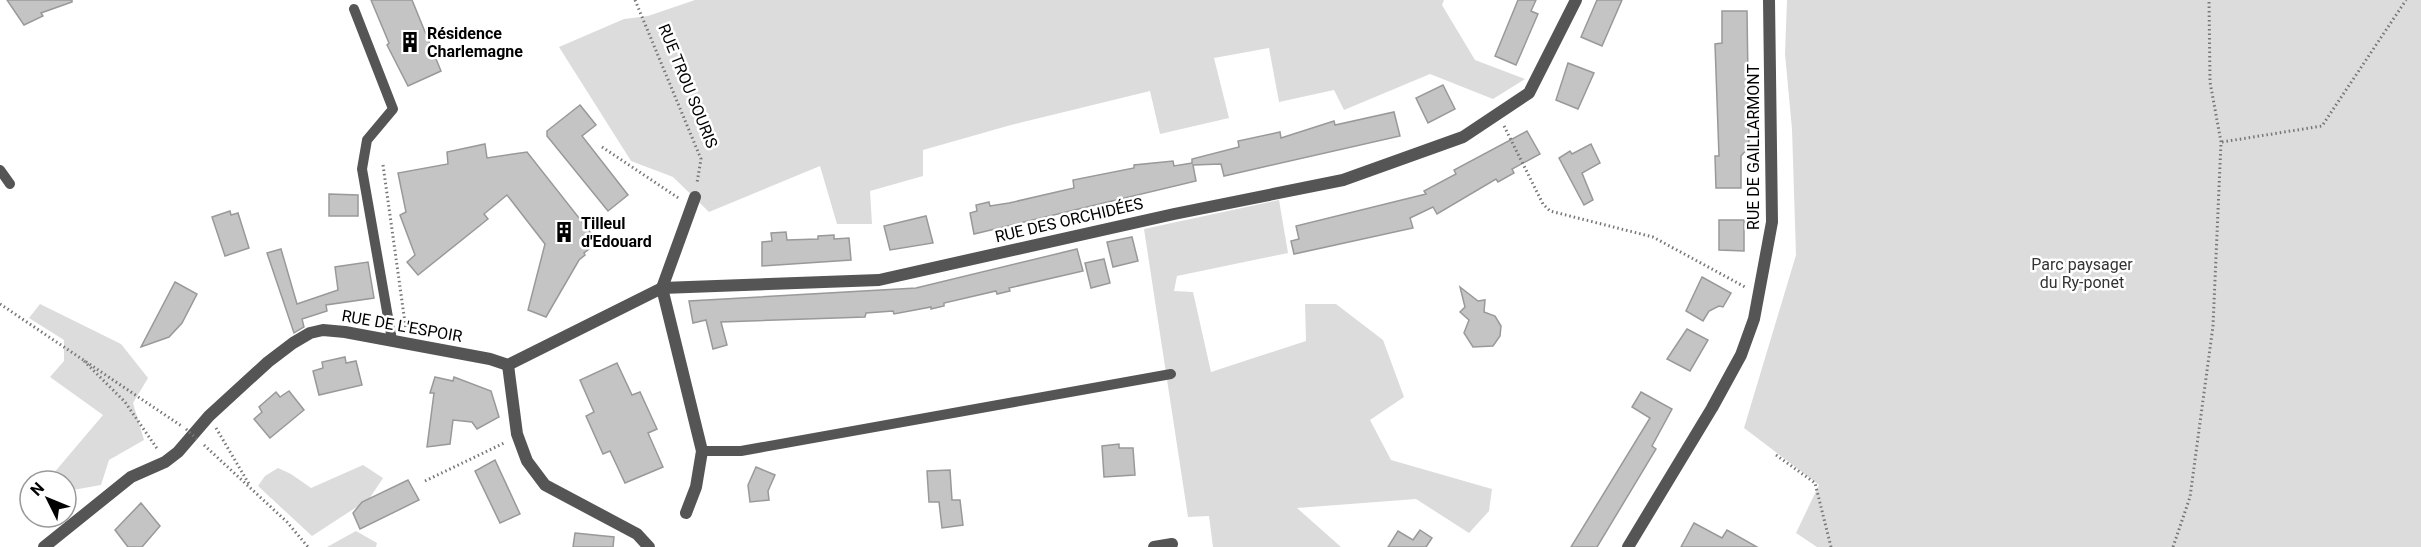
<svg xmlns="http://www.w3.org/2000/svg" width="2421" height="547" viewBox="0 0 2421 547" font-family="Roboto,sans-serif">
	<rect width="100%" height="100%" fill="#fff"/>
	<!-- green -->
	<g fill="#dcdcdc">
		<polygon points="695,0 1444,0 1442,5 1475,60 1525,79 1493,99 1430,74 1344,110 1334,90 1279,102 1269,48 1214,58 1229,118 1160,134 1150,91 1011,125 923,150 923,176 870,191 872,224 837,224 820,166 709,212 673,177 631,161 559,47 624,19 648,16"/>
		<polygon points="1787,0 2421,0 2421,547 1817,547 1796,533 1819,485 1744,428 1796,255 1792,129 1785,54"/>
		<polygon points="1279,200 1288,253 1177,276 1174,291 1193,292 1211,372 1306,341 1305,304 1336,304 1383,340 1404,397 1370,420 1391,460 1492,489 1489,511 1469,533 1416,499 1297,508 1341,547 1213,547 1209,516 1188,517 1144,229"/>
		<polygon points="40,304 121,344 148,378 133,403 144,440 109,460 101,485 73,490 66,496 66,481 47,481 103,415 50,377 64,361 64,340 29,318"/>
		<polygon points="363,465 383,478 369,499 312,536 258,486 265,476 278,468 291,474 311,488"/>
		<polygon points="356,531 377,543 376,547 327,547"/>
	</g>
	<!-- building -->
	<g fill="#c4c4c4" stroke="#999" stroke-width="1.5">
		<polygon points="7,0 72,0 72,2 41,13 43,16 24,25"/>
		<polygon points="371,0 412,0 441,71 408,86 387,45 389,43"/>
		<polygon points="1518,0 1536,0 1531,11 1538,14 1516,65 1495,56"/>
		<polygon points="1597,0 1622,0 1602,46 1581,37"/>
		<polygon points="1722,11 1747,11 1749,147 1741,156 1741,188 1716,188 1715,156 1719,156 1715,44 1722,43"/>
		<polygon points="1568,63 1594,73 1578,109 1556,100"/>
		<polygon points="1443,85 1455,109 1428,123 1416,98"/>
		<polygon points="580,105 596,125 582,136 628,195 608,211 547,136 547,131"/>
		<polygon points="1394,112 1400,136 1224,176 1221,164 1193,165 1196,181 974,234 970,213 977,211 976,205 989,202 990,206 1009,203 1074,188 1073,180 1134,168 1134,165 1173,161 1174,166 1192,163 1192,159 1239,147 1238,141 1280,132 1281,138 1334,121 1335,125"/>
		<polygon points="1527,131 1540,154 1512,169 1514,173 1498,182 1496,179 1437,214 1433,207 1410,218 1413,228 1294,254 1291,241 1299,239 1296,226 1426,194 1424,191 1456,174 1454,170"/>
		<polygon points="485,144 487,158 527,152 598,242 584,253 585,255 579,260 546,317 528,310 545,244 507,195 484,214 488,219 418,275 407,262 415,255 400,215 406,212 398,173 448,164 447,152"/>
		<polygon points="1591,144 1600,163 1582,173 1593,200 1584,205 1559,158 1570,151 1572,154"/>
		<polygon points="329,194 358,195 358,216 329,216"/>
		<polygon points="230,211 231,215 238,213 249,248 225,256 212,217"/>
		<polygon points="926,216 933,243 890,250 884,226"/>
		<polygon points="1719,220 1744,220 1744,251 1719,250"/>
		<polygon points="786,232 787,240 818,239 818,236 834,235 834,239 849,238 851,260 762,266 762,242 772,241 771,233"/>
		<polygon points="1132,237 1138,261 1113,267 1107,242"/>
		<polygon points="281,249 297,304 338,290 335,267 368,262 374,298 326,305 327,311 302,319 304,327 294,333 267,253"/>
		<polygon points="1077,249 1083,271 1009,288 1010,291 997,294 996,291 944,303 944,306 931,309 931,307 894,314 893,311 866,313 865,317 721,322 727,345 713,349 706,320 693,323 689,301 916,288"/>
		<polygon points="1104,259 1110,283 1091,288 1085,263"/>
		<polygon points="1702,277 1731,293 1723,307 1719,306 1709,311 1703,321 1686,311"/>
		<polygon points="175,282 197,294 182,323 169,337 141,347"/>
		<polygon points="1460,287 1478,301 1485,300 1484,312 1495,316 1501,326 1500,336 1493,346 1473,347 1464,333 1469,320 1460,312 1465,307"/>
		<polygon points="1687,329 1708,340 1690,371 1667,359"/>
		<polygon points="345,357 346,363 356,361 362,385 319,395 313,371 323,368 322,362"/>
		<polygon points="617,363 632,395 640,392 657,429 648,433 663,467 625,483 610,451 603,454 586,416 594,412 580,380"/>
		<polygon points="435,377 453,381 454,377 491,391 499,417 477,429 472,422 453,420 450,444 427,447 434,393 430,393"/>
		<polygon points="289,391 304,410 270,438 254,419 262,412 259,407 276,392 280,397"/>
		<polygon points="1641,392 1672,409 1652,446 1656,449 1597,547 1571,547 1650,418 1632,407"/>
		<polygon points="1119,444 1119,448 1133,448 1135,475 1104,477 1102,446"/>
		<polygon points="495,460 520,514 500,523 475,471"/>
		<polygon points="756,467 775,475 768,491 769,500 750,502 748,485"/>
		<polygon points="950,470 952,500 960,500 963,525 942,528 939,502 929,502 927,471"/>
		<polygon points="408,480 419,500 360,529 353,513 362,502"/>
		<polygon points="141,503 160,526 142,547 128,547 115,530"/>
		<polygon points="1694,523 1722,538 1727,530 1757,547 1681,547"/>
		<polygon points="1420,530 1432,538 1426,547 1388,547 1398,531 1413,540"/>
		<polygon points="575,533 614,537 613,547 573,547"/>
	</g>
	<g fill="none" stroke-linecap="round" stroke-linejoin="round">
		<!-- path -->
		<g stroke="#777" stroke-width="3" stroke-dasharray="1.5 3" stroke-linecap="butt">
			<polyline points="635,0 701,159 697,183"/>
			<polyline points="1504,126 1543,204 1550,211 1653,237 1745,287"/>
			<polyline points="2222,142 2322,126 2406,0"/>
			<polyline points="602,147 680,199"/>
			<polyline points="383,165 406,330"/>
			<polyline points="0,304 183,427"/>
			<polyline points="84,361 125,402 158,450"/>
			<polyline points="216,428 249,484"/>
			<polyline points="204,445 287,522 308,547"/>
			<polyline points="1776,455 1815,483 1831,547"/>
			<polyline points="425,481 504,443"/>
			<polyline points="2173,547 2190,497 2213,326 2221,142 2210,82 2209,0"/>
		</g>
		<!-- lane -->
		<g stroke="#555" stroke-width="10">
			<polyline points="354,9 393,109 367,140 362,169 392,340"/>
			<polyline points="0,170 10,184"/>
			<polyline points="702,451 741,451 1171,374"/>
		</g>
		<!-- street -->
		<g stroke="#555" stroke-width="12">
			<polyline points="508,365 662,288 879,280 1174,214 1343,180 1463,137 1529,93 1576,0"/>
			<polyline points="508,365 517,434 527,461 545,485 637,534 649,547"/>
			<polyline points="686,513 696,487 702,451 662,288 695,197"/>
			<polyline points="44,547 131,477 165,462 178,452 209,416 268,362 293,343 310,333 323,330 345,332 490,359 508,365"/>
			<polyline points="1154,547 1172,544"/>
			<polyline points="1628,547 1712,408 1741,355 1754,319 1772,222 1769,0"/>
		</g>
		<!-- path-bridge -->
		<polyline stroke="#777" stroke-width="3" stroke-dasharray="1.5 3" stroke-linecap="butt" points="186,429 198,440"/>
	</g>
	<!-- icons -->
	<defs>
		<symbol id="building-bare" viewBox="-9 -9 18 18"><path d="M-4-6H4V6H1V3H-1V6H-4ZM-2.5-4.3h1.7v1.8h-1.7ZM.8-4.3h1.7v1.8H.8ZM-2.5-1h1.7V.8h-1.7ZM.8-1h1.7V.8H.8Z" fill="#000" stroke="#fff" stroke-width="2.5" paint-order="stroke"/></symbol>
	</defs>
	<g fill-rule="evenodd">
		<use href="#building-bare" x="395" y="27" width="30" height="30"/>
		<use href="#building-bare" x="549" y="217" width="30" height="30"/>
	</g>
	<g text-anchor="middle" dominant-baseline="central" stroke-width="5" stroke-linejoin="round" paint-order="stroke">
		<!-- poi labels -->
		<g font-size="16" font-weight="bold" fill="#000" stroke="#fff" text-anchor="start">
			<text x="427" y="33">Résidence<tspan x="427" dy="18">Charlemagne</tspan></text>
			<text x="581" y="223">Tilleul<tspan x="581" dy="18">d'Edouard</tspan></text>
		</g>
		<!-- street labels -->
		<g font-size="16" fill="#000" stroke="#fff">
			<text transform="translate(688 86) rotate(68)">RUE TROU SOURIS</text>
			<text transform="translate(1753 147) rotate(-90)">RUE DE GAILLARMONT</text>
			<text transform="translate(1069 220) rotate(-13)">RUE DES ORCHIDÉES</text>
			<text transform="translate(402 326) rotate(10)">RUE DE L'ESPOIR</text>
		</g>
		<!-- park labels -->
		<g font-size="16" fill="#333" stroke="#fff">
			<text x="2082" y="264">Parc paysager<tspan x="2082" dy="18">du Ry-ponet</tspan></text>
		</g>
	</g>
	<!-- north arrow -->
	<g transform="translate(48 499) rotate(313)"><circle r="28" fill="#ffffff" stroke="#999999" stroke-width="1.5"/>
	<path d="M0-4.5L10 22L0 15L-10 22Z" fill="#000000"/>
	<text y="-9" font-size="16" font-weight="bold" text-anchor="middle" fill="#000000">N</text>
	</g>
</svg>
